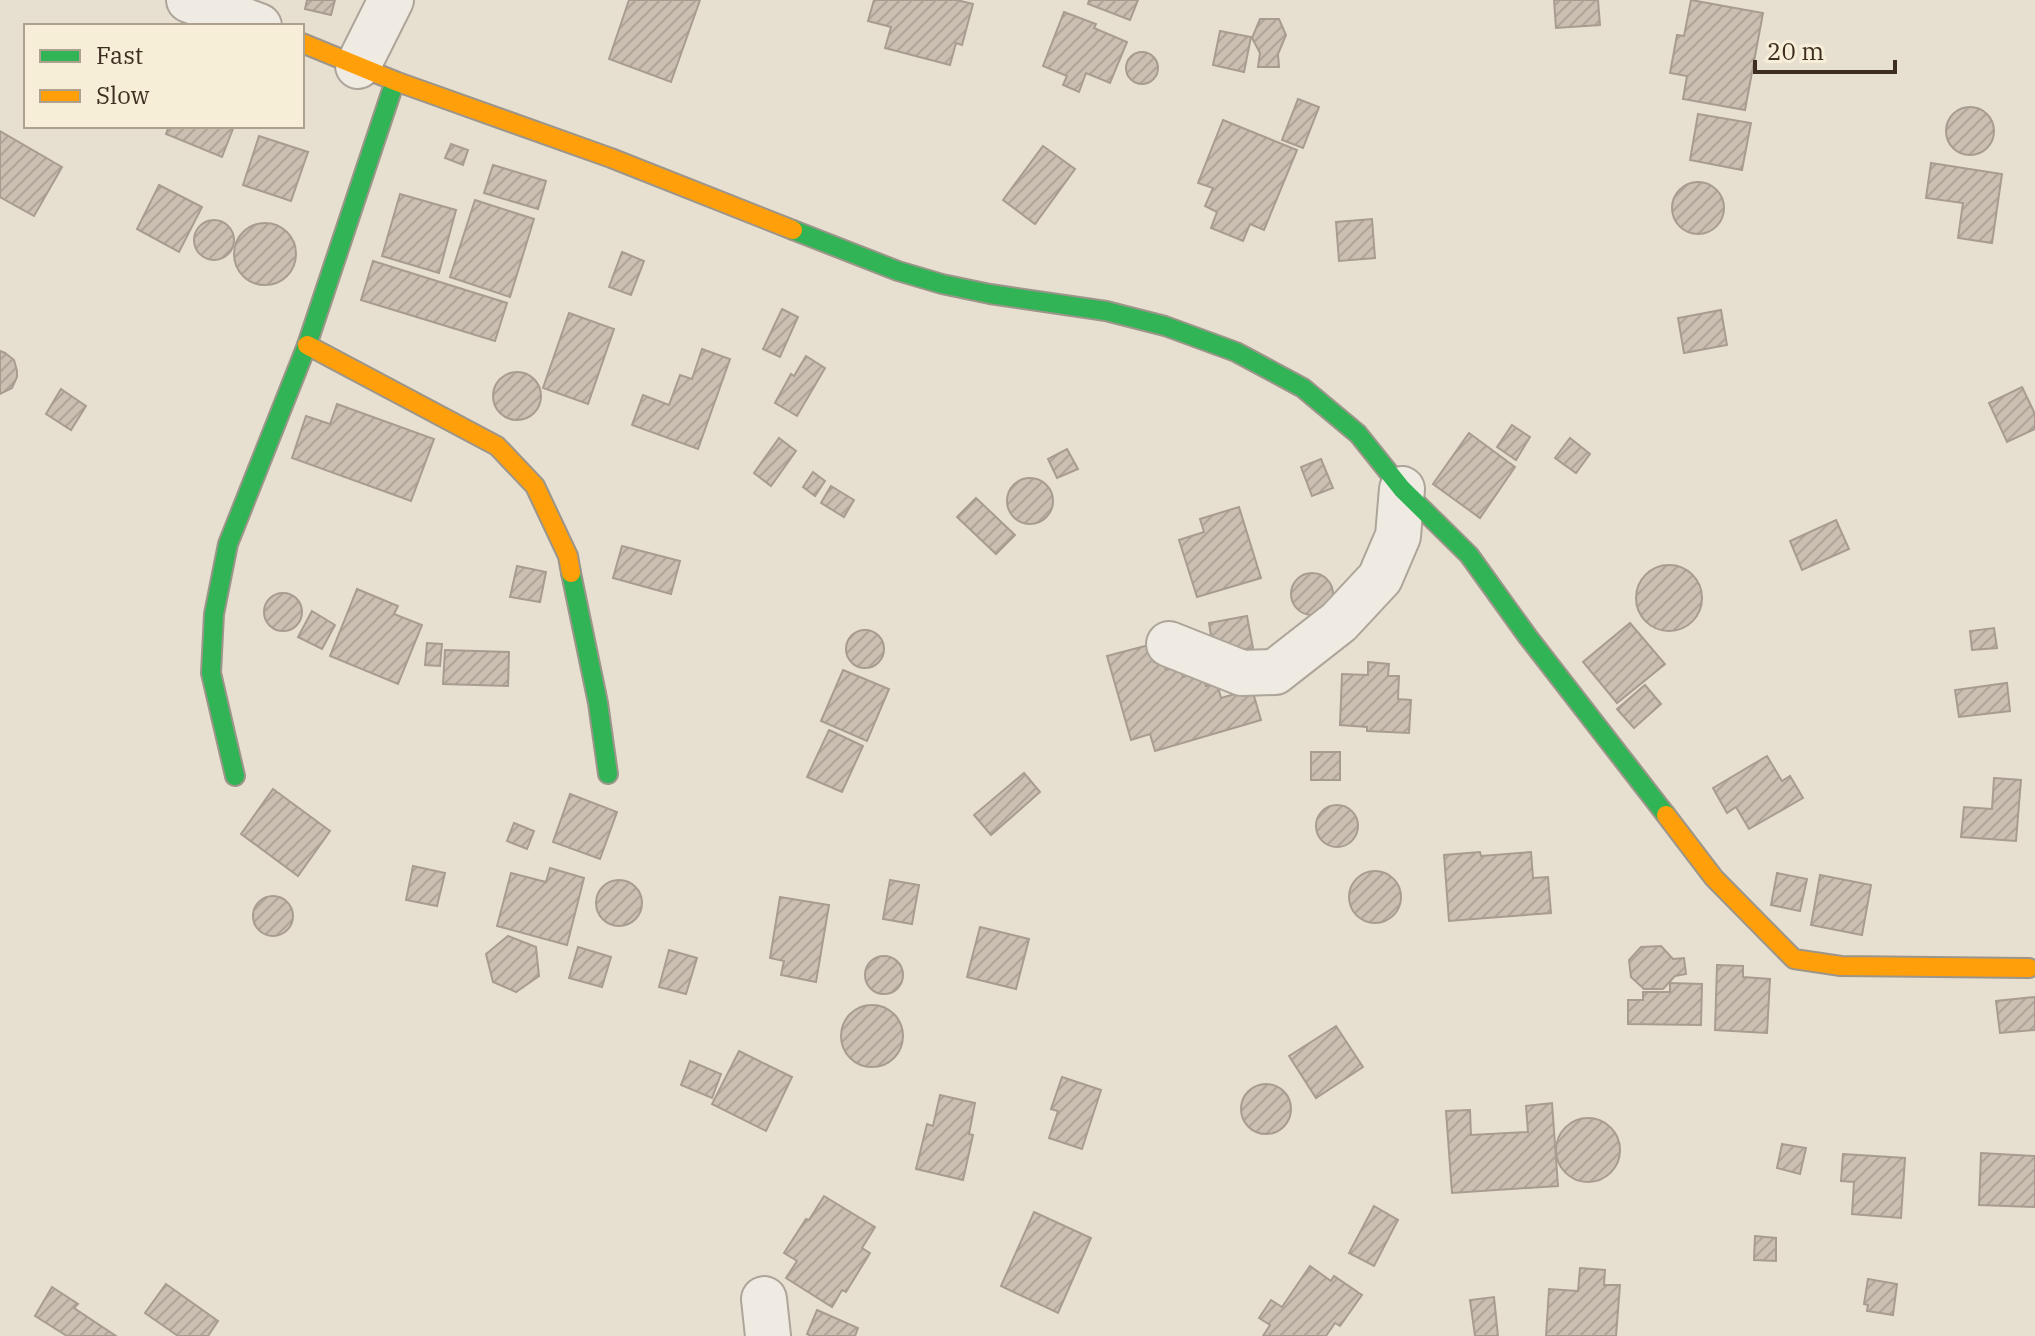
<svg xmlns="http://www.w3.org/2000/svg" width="2035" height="1336" viewBox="0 0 2035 1336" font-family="'IBM Plex Serif',serif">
	<defs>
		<pattern id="building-hatch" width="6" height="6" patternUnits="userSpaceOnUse" patternTransform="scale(2)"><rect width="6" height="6" fill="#cbbfb2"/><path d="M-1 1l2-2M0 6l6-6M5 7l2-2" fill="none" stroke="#afa499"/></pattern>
	</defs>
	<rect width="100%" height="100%" fill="#e7e0d1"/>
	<!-- building -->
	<g fill="url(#building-hatch)" stroke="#a89c90" stroke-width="2">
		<polygon points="307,0 335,0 331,15 305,9"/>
		<polygon points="629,0 700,0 671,82 609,59"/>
		<polygon points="874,0 957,0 973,4 962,45 956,43 950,65 885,48 891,27 868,21"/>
		<polygon points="1089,0 1138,0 1130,20 1088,4"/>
		<polygon points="1554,0 1598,0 1600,25 1556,28"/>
		<polygon points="1691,0 1763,13 1745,110 1683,99 1687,76 1670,73 1677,35 1684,36"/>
		<polygon points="1064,12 1096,24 1094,28 1127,42 1110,83 1086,73 1079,92 1063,85 1067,76 1043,66"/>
		<polygon points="1260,19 1279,19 1286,35 1278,54 1279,67 1258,67 1260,53 1252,38"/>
		<polygon points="1220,31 1251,37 1244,72 1213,65"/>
		<circle cx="1142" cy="68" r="16"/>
		<polygon points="1298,99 1319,107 1303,148 1282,140"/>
		<circle cx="1970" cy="131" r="24"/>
		<polygon points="1698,114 1751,123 1742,170 1690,160"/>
		<polygon points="1223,120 1297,150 1264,230 1250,224 1243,241 1211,228 1217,212 1205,206 1213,188 1198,183"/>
		<polygon points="169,126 234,126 222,157 166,134"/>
		<polygon points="0,131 62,167 34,216 0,197"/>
		<polygon points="259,136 308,152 291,201 243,185"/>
		<polygon points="451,144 468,150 463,165 445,158"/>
		<polygon points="1043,146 1075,169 1035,224 1003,200"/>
		<polygon points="1931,163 2002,174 1992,243 1958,238 1963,203 1926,198"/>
		<polygon points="493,165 546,181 538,209 484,193"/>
		<circle cx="1698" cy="208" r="26"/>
		<polygon points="159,185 202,207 179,252 137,229"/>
		<polygon points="400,194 456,210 439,273 382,256"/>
		<polygon points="475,200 534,219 510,297 450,277"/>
		<polygon points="1372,219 1375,258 1339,261 1336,222"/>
		<circle cx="214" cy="240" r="20"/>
		<circle cx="265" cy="254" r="31"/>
		<polygon points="622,252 644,261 631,295 609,287"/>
		<polygon points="373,261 507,303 495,341 361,300"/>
		<polygon points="782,309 798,317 780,357 763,349"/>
		<polygon points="1721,310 1727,345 1684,353 1678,318"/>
		<polygon points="569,313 614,329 588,404 543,388"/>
		<polygon points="702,349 730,359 698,449 632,425 643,395 669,405 680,375 692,379"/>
		<polygon points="0,351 5,353 14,360 17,371 17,377 12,388 0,394"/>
		<polygon points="806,356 825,368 797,416 775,403 791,374 794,376"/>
		<circle cx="517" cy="396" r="24"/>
		<polygon points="2022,387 2035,414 2035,429 2007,442 1989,403"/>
		<polygon points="61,389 86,406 71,430 46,414"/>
		<polygon points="337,404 434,439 411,501 292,458 306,416 330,424"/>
		<polygon points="1512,425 1530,437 1516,460 1497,447"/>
		<polygon points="1469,433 1515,467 1480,518 1433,484"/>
		<polygon points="779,438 796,451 771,486 754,473"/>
		<polygon points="1570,438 1590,454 1576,473 1555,458"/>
		<polygon points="1067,449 1078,469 1057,478 1048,459"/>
		<polygon points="1321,459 1333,488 1312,496 1301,467"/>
		<polygon points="813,472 825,481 815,496 803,487"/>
		<circle cx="1030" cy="501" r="23"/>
		<polygon points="831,486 854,500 844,517 821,503"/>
		<polygon points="976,498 1015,535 996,554 957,517"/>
		<polygon points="1239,507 1261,578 1197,597 1179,540 1204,532 1200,519"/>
		<polygon points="1836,520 1849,549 1802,570 1790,541"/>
		<polygon points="622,546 680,561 671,594 613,578"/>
		<circle cx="1669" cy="598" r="33"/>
		<polygon points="517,566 546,572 540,602 510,597"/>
		<circle cx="1312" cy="594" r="21"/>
		<polygon points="357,589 398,606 394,614 422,625 398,684 330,656"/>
		<circle cx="283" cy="612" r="19"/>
		<polygon points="312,611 335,625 322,649 298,637"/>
		<polygon points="1247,616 1253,648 1214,654 1209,623"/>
		<polygon points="1630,623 1665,664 1617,703 1583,662"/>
		<polygon points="1994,628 1997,648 1972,650 1970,631"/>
		<circle cx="865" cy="649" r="19"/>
		<polygon points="427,643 442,644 440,666 425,665"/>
		<polygon points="1149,645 1154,662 1162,659 1166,670 1181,666 1183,677 1201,672 1206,686 1217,683 1221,698 1252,689 1261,720 1155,751 1150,734 1131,740 1107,656"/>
		<polygon points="445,650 509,652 508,686 443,684"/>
		<polygon points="1368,662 1389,664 1388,676 1399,676 1398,699 1411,700 1409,733 1367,731 1367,727 1340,725 1342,674 1368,675"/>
		<polygon points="843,670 889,689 867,741 821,721"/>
		<polygon points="2007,683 2010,711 1959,717 1955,690"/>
		<polygon points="1645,685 1661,704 1634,728 1617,709"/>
		<polygon points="829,730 863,746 842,792 807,777"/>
		<rect x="1311" y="752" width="29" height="28"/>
		<polygon points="1767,756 1782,781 1790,776 1803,798 1749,829 1736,807 1727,813 1713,788"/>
		<polygon points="1024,773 1040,792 991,835 974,815"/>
		<polygon points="1994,778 2021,780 2016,841 1961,837 1964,807 1992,809"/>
		<polygon points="273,789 330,831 298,876 241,834"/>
		<polygon points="570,794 617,812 600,859 553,842"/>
		<circle cx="1337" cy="826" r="21"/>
		<polygon points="514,823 534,831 527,849 507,841"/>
		<polygon points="1480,852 1481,856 1531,852 1533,878 1548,877 1551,913 1449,921 1444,855"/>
		<polygon points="413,866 445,873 437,906 406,900"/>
		<polygon points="550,868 584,878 567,945 497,926 511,873 546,882"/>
		<circle cx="1375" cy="897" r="26"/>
		<polygon points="1777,873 1807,879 1800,911 1771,905"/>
		<polygon points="1820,875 1871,885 1862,935 1811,925"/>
		<polygon points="890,880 919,885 912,924 883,919"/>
		<circle cx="619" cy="903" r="23"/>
		<circle cx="273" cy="916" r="20"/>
		<polygon points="780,897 829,905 816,982 781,975 784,961 770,958"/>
		<polygon points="980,927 1029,939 1016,989 967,977"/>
		<polygon points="508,936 536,947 539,976 516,992 493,982 486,954"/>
		<polygon points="1661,946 1673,959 1684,958 1686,974 1675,976 1663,989 1644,989 1631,977 1629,960 1641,947"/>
		<polygon points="578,947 611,957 602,987 569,978"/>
		<polygon points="669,950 697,958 686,994 659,987"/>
		<circle cx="884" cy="975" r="19"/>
		<polygon points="1717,965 1743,966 1743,977 1770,979 1767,1033 1715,1030"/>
		<polygon points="1670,983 1702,984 1701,1025 1628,1024 1628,1000 1643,1000 1643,992 1670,992"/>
		<polygon points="2035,997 2035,1030 2000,1033 1996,1001"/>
		<circle cx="872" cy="1036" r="31"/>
		<polygon points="1336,1026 1363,1067 1316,1098 1289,1056"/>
		<polygon points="739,1051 792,1077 766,1131 712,1104"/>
		<polygon points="690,1061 721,1074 712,1098 681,1085"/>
		<polygon points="1062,1077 1101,1090 1082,1149 1049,1138 1058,1111 1051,1109"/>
		<circle cx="1266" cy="1109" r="25"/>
		<polygon points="940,1095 975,1103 969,1134 973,1135 963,1180 916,1169 927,1124 933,1126"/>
		<polygon points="1552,1103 1558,1186 1452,1193 1446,1111 1470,1110 1471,1135 1528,1132 1526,1106"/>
		<circle cx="1588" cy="1150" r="32"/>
		<polygon points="1782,1144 1806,1148 1800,1174 1777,1168"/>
		<polygon points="1981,1153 2035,1156 2035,1207 1979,1205"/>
		<polygon points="1843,1154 1905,1158 1901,1218 1852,1214 1854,1182 1841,1181"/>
		<polygon points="824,1196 875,1227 862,1248 870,1253 846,1292 842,1290 832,1307 786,1278 797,1261 784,1253 806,1219 809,1220"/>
		<polygon points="1374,1206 1398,1220 1374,1266 1349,1253"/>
		<polygon points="1034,1212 1091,1238 1058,1313 1001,1286"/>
		<polygon points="1755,1236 1776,1238 1776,1261 1754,1260"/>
		<polygon points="1310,1266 1331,1281 1334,1276 1362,1295 1340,1326 1335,1323 1326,1336 1263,1336 1270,1325 1259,1318 1271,1300 1282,1307"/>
		<polygon points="1580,1268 1605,1270 1604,1285 1620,1285 1616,1336 1546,1336 1549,1289 1578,1291"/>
		<polygon points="1868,1279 1897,1284 1893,1315 1867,1311 1868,1305 1864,1304"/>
		<polygon points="166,1284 218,1321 208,1336 178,1336 145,1313"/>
		<polygon points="52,1287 78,1304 74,1308 116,1336 67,1336 35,1316"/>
		<polygon points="1494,1297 1498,1336 1475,1336 1470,1300"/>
		<polygon points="817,1310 858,1328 855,1336 811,1336 807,1334"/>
	</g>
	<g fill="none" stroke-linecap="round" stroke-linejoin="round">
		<defs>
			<g id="street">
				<polyline points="189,0 259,26"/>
				<polyline points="358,66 391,0"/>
				<polyline points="1169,644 1242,673 1275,672 1339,622 1380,578 1398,536 1402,489"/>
				<polyline points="764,1299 768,1336"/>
			</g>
			<g id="fast">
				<polyline points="793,230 898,271 942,284 990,294 1106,311 1165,326 1236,352 1303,388 1358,434 1402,489 1469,555 1528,637 1666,815"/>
				<polyline points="571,573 598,703 608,774"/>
				<polyline points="235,776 211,673 214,614 228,544 307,345 395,81"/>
			</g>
			<g id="slow">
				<polyline points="302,43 395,81 611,158 793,230"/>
				<polyline points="307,345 497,446 535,486 568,556 571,573"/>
				<polyline points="1666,815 1714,878 1794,959 1841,966 2029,968"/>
			</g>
		</defs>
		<!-- street casing -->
		<use href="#street" stroke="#ada599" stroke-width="48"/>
		<!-- fast casing -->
		<use href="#fast" stroke="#9c958a" stroke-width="22"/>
		<!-- slow casing -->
		<use href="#slow" stroke="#9c958a" stroke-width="22"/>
		<!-- street -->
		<use href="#street" stroke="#efebe3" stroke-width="44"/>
		<!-- fast -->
		<use href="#fast" stroke="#30b455" stroke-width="18"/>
		<!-- slow -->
		<use href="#slow" stroke="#ff9f0a" stroke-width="18"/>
	</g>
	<!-- legend -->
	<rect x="24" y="24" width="280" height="104" fill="#f7eed8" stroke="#ada18e" stroke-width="2"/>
	<rect x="40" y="50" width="40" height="12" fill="#30b455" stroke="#ada18e" stroke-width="2"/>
	<text x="96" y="64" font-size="24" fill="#3d2e20">Fast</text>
	<rect x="40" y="90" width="40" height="12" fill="#ff9f0a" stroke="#ada18e" stroke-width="2"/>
	<text x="96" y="104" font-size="24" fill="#3d2e20">Slow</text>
	<!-- scale -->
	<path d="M1755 60v12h140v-12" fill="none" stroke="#3d2e20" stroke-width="4"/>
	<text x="1767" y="60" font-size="24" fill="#3d2e20" stroke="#f7eed8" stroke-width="6" paint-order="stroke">20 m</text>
</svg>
